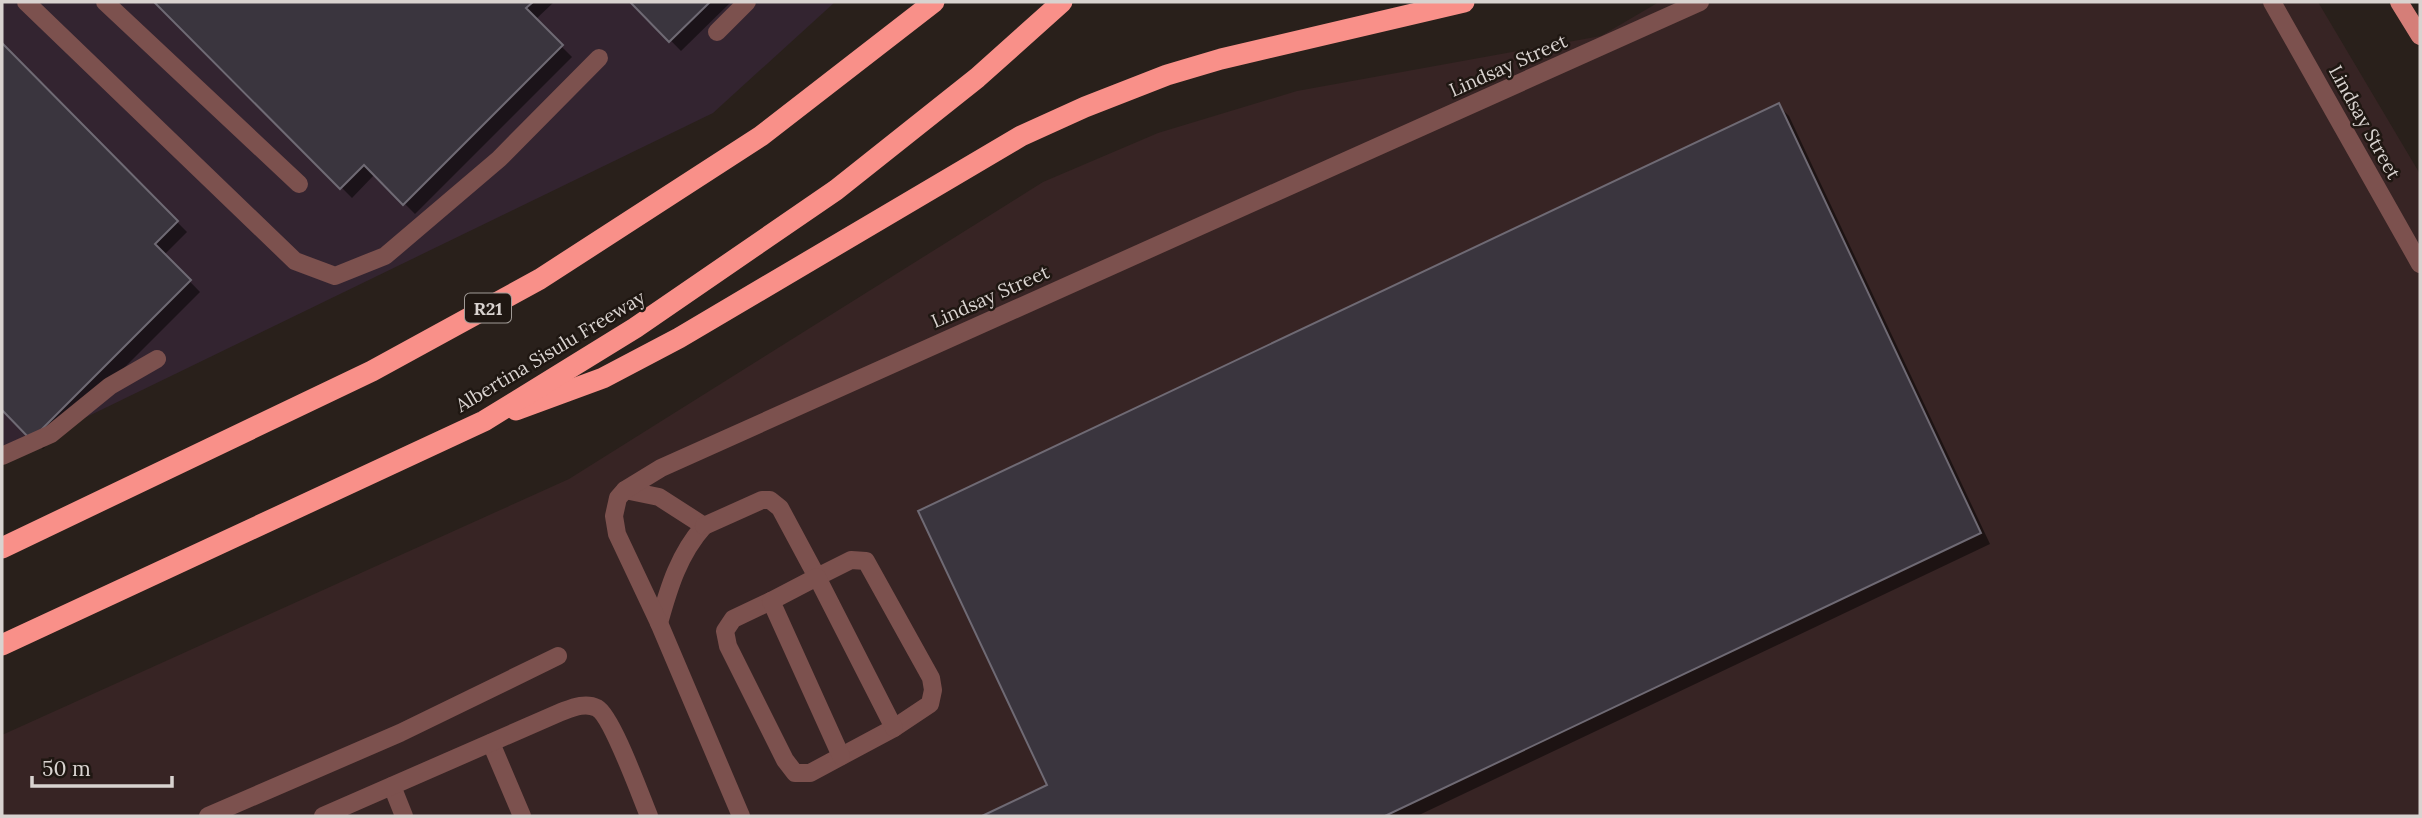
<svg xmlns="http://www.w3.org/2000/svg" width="2422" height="818" viewBox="0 0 2422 818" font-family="Lora,serif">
	<rect width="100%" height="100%" fill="#29201b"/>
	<!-- commercial -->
	<polygon fill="#332430" points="2,2 835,2 713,113 2,458"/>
	<!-- industrial -->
	<polygon fill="#372424" points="1659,2 2318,2 2420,174 2420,816 2,816 2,735 569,479 1043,182 1158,133 1297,91 1601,36"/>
	<!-- shadow -->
	<g fill="#0007">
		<polygon points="157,2 554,2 535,20 572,57 415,214 375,174 352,198"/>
		<polygon points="633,2 731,2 681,51"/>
		<polygon points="2,46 187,232 164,255 200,292 43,449 4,410 2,411"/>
		<polygon points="1778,105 1789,116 1990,544 1417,816 986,816 1049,786"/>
	</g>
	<!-- building -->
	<g fill="#3a353e" stroke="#6f6a74" stroke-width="2">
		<polygon points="154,2 533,2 526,8 563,45 403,205 364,165 340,189"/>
		<polygon points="630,2 710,2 669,42"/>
		<polygon points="2,43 178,221 155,244 191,280 31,440 2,410"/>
		<polygon points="1779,103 1981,533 1385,816 982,816 1047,785 918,511"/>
	</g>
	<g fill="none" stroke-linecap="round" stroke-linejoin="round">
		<!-- minor -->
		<g stroke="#7c514e" stroke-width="18">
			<polyline points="26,2 295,261 335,276 385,256 499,159 599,58"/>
			<polyline points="105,2 299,184"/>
			<polyline points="2272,2 2420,264"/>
			<polyline points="717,32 747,2"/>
			<polyline points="2,456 51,434 110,386 157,359"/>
			<path d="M625 490 659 497 704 526C679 554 669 587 659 623"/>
			<polyline points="704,526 762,500 770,500 780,508 817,577 851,560 866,561 931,678 933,690 930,704 894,728 810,773 795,773 785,760 728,646 725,631 733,619 771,601"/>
			<polyline points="491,743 522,816"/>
			<polyline points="841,756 771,601 817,577 894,728"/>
			<polyline points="392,786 404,816"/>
			<polyline points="208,816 400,733 558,656"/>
			<path d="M323 816 561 712C572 708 585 702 597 708 612 716 641 797 649 816"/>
			<polyline points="741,816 659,623 617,534 614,516 618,498 625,490 661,468 1700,2"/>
		</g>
		<!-- major -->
		<polyline stroke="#d57e78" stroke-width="18" points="2399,2 2420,36"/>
		<!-- highway -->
		<g stroke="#f99089" stroke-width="21">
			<polyline points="516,410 603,378 679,338 1021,136 1085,107 1167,75 1221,59 1464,2"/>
			<polyline points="2,548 372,371 540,279 761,136 934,2"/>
			<polyline points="2,645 484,421 635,328 836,190 977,78 1062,2"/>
		</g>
	</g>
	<g text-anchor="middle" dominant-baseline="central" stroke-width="5" stroke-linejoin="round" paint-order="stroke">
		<!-- shield labels -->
		<rect fill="#1f1712" stroke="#a19b97" stroke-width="2" x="465" y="293.5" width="46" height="29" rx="5"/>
		<g font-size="18" font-weight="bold" fill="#d9d3d0">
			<text x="488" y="308">R21</text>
		</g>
		<!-- street labels -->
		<g font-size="19" fill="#d9d3d0" stroke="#1f1712">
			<text transform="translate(1508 65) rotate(-24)">Lindsay Street</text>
			<text transform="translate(2365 122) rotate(61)">Lindsay Street</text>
			<text transform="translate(990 296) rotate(-24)">Lindsay Street</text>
			<text transform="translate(550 351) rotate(-31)">Albertina Sisulu Freeway</text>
		</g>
	</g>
	<!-- border -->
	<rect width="2422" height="818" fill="none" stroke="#d9d3d0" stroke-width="7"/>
	<!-- scale -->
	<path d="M32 776v10h140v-10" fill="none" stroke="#d9d3d0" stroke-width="3.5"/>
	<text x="42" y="776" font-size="21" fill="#d9d3d0" stroke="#1f1712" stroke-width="5" paint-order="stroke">50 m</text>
</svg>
